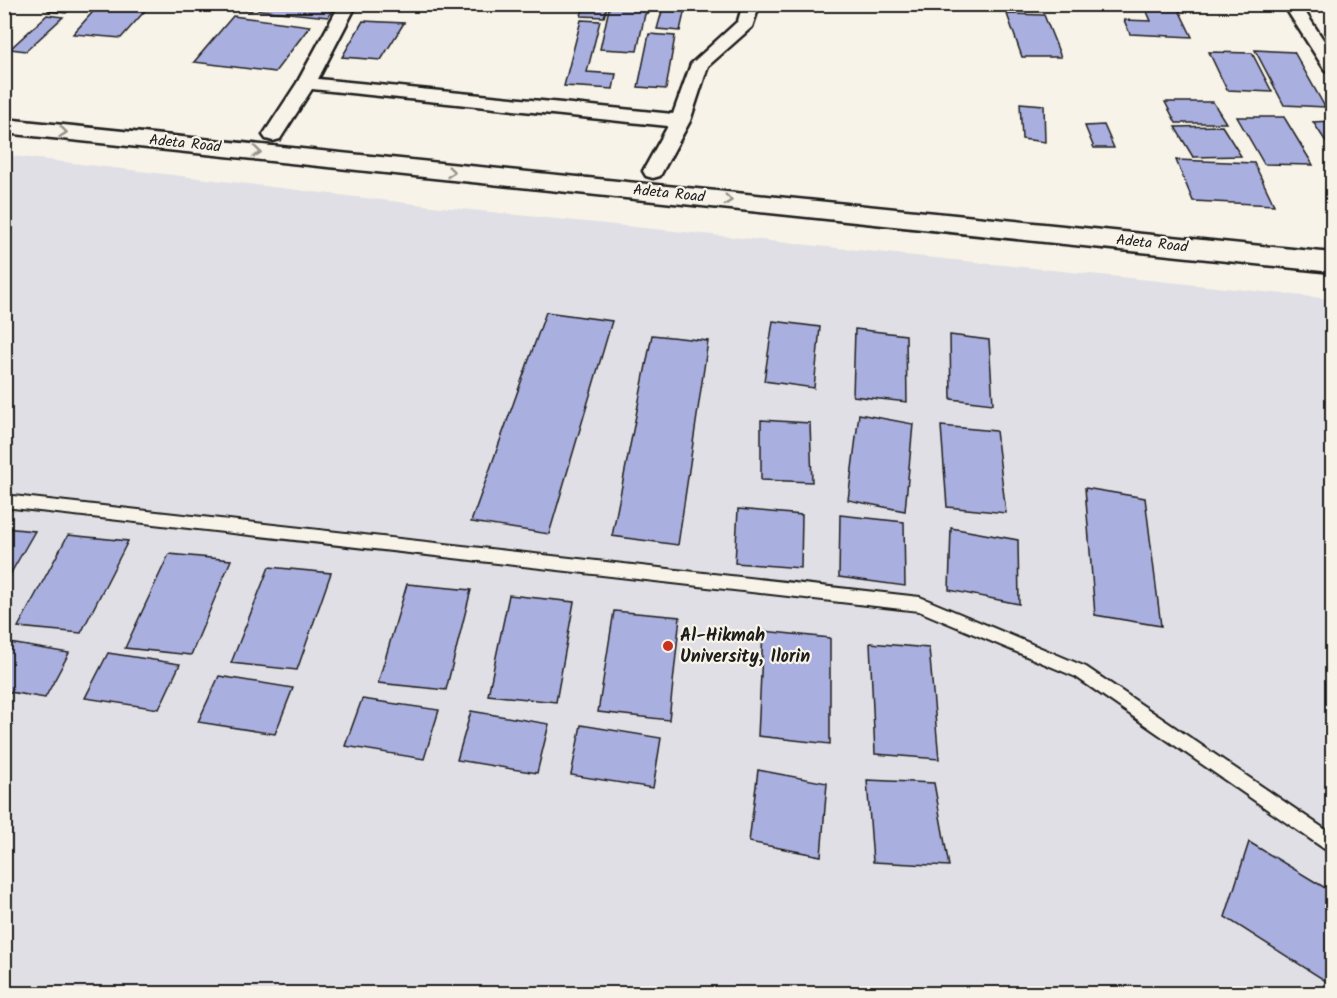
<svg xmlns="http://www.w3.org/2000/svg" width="1337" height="998" viewBox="0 0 1337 998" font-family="Kalam,sans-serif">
	<rect width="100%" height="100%" fill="#f7f3e8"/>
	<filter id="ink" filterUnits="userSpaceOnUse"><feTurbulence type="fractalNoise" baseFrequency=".0167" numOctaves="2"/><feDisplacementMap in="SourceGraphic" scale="12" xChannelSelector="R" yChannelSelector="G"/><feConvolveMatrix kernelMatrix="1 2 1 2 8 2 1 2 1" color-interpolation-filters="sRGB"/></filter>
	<g filter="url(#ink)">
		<!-- built -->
		<polygon fill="#e0dfe5" points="5,155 432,206 1332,299 1332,993 5,994"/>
		<!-- building -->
		<g fill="#a9afdf" stroke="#1c1c1c" stroke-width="1.5">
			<polygon points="55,4 74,4 66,13 48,11"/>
			<polygon points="100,4 151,4 121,38 73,34"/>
			<polygon points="237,4 257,4 251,11 233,9"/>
			<polygon points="263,4 335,4 328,17 258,10"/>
			<polygon points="584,4 608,4 604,17 581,16"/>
			<polygon points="610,4 646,4 654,10 645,14 637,51 600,49"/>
			<polygon points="664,4 686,4 680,31 657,29"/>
			<polygon points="1018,4 1056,4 1057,10 1019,8"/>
			<polygon points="1145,7 1178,8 1192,37 1130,34 1124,20 1151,21"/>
			<polygon points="1007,14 1044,15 1061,57 1022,57"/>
			<polygon points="47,15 63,17 26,51 10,49"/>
			<polygon points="233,16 310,26 275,72 194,62"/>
			<polygon points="581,20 600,21 587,72 616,74 613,89 564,86"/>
			<polygon points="363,21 404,23 381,60 342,57"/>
			<polygon points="649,34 675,36 666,89 638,87"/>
			<polygon points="1255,50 1294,52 1325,107 1284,105"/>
			<polygon points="1209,52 1252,53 1272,92 1227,90"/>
			<polygon points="1165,102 1213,102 1226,123 1176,123"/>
			<polygon points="1020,103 1044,105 1045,142 1022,139"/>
			<polygon points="1237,117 1284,117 1313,165 1264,164"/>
			<polygon points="1332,121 1332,151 1313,122"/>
			<polygon points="1104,125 1114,148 1094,148 1085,126"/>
			<polygon points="1222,126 1241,156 1193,157 1175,127"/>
			<polygon points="1176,160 1254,163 1274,205 1193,201"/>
			<polygon points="546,312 612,321 549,534 471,522"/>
			<polygon points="773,321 820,327 814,388 764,381"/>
			<polygon points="855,329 906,335 907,402 853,396"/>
			<polygon points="652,335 708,341 678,545 612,536"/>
			<polygon points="950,335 989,340 993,404 951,399"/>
			<polygon points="859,414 913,424 905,511 848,500"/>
			<polygon points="761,420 810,423 812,482 761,480"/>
			<polygon points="941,426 996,431 1006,513 947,507"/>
			<polygon points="1085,488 1145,498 1161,626 1095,615"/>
			<polygon points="738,509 802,515 801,568 735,563"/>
			<polygon points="840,515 904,522 905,586 839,577"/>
			<polygon points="4,528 35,531 4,585"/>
			<polygon points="951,528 1018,540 1019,604 949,590"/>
			<polygon points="68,535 128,541 81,633 18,627"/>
			<polygon points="169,554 231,560 191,655 125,648"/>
			<polygon points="269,567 331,573 297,670 231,663"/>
			<polygon points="407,584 471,590 446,690 378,683"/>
			<polygon points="509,595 574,602 556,702 488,695"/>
			<polygon points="614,611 680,617 669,720 598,712"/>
			<polygon points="763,631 830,638 830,744 758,736"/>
			<polygon points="4,642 69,653 45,698 4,691"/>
			<polygon points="870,643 929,648 939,759 875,754"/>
			<polygon points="108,653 180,664 159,709 85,698"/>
			<polygon points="219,676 293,688 275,734 198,722"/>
			<polygon points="362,699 439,710 424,759 345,746"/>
			<polygon points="471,711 549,724 537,773 457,760"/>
			<polygon points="581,725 661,738 653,788 571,775"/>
			<polygon points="758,770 827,783 821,856 749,842"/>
			<polygon points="867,780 934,783 949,866 873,862"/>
			<polygon points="1249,842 1332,892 1332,985 1225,917"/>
		</g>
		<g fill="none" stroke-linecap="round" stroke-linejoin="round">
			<defs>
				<polygon id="lane" points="4,495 920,597 1086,667 1332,834 1332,852 1326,850 1076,677 919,611 4,507"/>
				<g id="street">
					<polygon points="340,4 357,4 318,79 673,114 691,64 738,21 743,4 760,4 752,27 708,66 690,121 660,176 653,178 646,176 643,171 668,126 312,89 280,139 273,141 266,139 263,135 297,83"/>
					<polygon points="1283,4 1300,4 1332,53 1332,71 1325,70"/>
				</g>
				<polygon id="primary" points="4,119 1332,253 1332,272 4,133"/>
			</defs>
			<!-- lane casing -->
			<use href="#lane" stroke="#1c1c1c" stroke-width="4"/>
			<!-- street casing -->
			<use href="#street" stroke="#1c1c1c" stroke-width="5"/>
			<!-- primary casing -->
			<use href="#primary" stroke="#1c1c1c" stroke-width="5"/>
			<!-- lane -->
			<use href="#lane" fill="#f7f3e8" fill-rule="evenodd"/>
			<!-- street -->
			<use href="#street" fill="#f7f3e8" fill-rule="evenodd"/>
			<!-- primary -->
			<use href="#primary" fill="#f7f3e8" fill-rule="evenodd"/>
		</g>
		<!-- one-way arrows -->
		<defs><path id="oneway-chevron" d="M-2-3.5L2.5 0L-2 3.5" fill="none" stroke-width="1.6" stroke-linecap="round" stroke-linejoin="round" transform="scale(1.5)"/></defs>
		<g stroke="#94928c">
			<use href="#oneway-chevron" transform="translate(63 132) rotate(6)"/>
			<use href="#oneway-chevron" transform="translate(257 152) rotate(6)"/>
			<use href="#oneway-chevron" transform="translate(451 172) rotate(6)"/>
			<use href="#oneway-chevron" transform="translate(728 200) rotate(6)"/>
		</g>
	</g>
	<!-- markers -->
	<circle fill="#c8321e" stroke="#f7f3e8" stroke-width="2" cx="668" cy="646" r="6"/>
	<g text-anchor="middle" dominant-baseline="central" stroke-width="4.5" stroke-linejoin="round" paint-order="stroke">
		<!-- far-street labels -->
		<g font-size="15" fill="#1c1c1c" stroke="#f7f3e8">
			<text transform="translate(185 144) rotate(6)">Adeta Road</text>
			<text transform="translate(669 194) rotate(6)">Adeta Road</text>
			<text transform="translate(1152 244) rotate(6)">Adeta Road</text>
		</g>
		<!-- poi labels -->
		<g font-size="18" font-weight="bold" fill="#1c1c1c" stroke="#f7f3e8" text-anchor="start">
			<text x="680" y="636">Al-Hikmah<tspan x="680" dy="21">University, Ilorin</tspan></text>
		</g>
	</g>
	<!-- margin -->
	<rect width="1337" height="998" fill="none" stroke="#f7f3e8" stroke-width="24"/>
	<rect x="12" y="12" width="1313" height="974" fill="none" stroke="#1c1c1c" stroke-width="2" filter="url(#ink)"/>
</svg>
